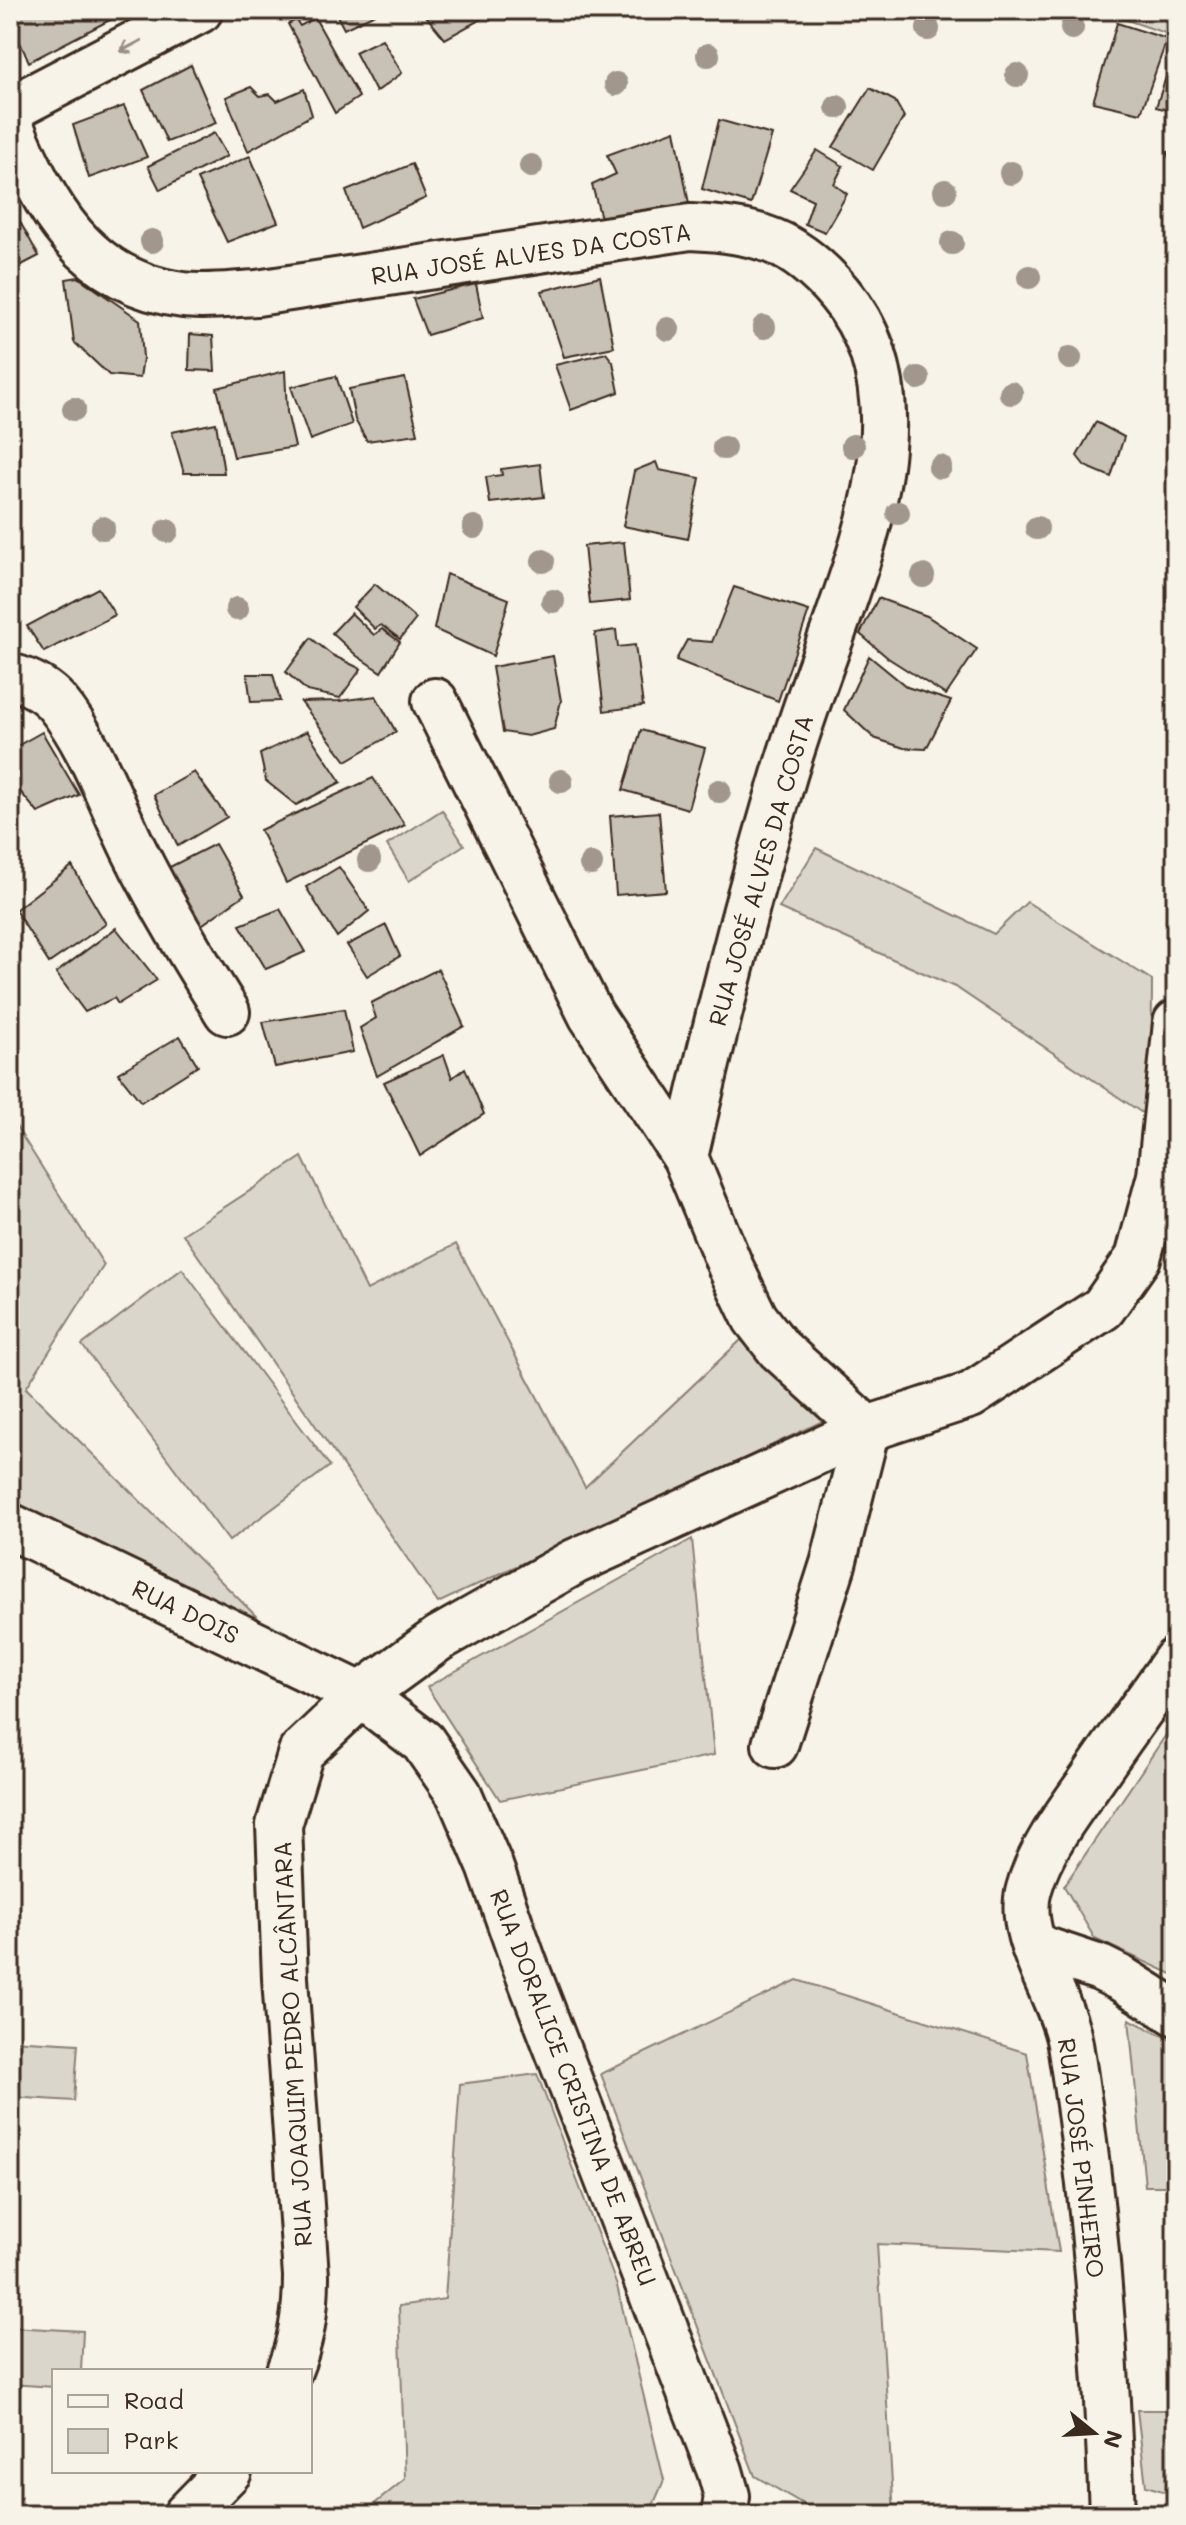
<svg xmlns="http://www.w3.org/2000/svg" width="1186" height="2525" viewBox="0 0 1186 2525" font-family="Mali,sans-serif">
	<rect width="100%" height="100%" fill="#f7f3e8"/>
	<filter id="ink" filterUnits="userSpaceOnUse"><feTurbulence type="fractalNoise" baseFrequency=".0125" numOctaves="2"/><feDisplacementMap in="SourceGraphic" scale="16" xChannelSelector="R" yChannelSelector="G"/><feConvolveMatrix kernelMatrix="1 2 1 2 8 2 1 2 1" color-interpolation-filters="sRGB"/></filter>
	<g filter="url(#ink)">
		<!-- green -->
		<g fill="#dbd6cb" stroke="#8b8074" stroke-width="2">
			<polygon points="1117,10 1176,10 1168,34 1115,16"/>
			<polygon points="442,810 464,845 409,881 387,845"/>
			<polygon points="816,848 994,934 1027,902 1152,980 1151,1119 957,988 779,908"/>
			<polygon points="10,1117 104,1265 26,1388 261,1621 10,1509"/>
			<polygon points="302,1157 367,1290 456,1244 585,1487 741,1340 825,1420 438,1603 183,1234"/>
			<polygon points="182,1269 330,1466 229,1541 82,1345"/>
			<polygon points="692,1539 714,1755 500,1800 427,1687"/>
			<polygon points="1176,1720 1176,1976 1095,1939 1064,1886"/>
			<polygon points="797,1980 1027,2053 1059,2252 877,2244 894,2515 822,2515 755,2476 601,2074"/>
			<polygon points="1129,2019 1176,2042 1176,2186 1145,2186"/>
			<polygon points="10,2040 78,2044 74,2101 10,2097"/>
			<polygon points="537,2074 617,2286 664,2480 649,2515 361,2515 405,2479 399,2306 445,2299 460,2084"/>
			<polygon points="10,2327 83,2331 81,2371 54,2371 54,2387 10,2384"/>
			<polygon points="1176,2410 1176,2495 1146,2486 1137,2410"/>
		</g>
		<!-- building -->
		<g fill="#c8c1b6" stroke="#3b2a1e" stroke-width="2">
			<polygon points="10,10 129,10 29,62 10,21"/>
			<polygon points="334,10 373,10 375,14 344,29"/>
			<polygon points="421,10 480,10 485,17 445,39"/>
			<polygon points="315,18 359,97 335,113 288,24 296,20 300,26"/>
			<polygon points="1117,23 1167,39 1141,113 1093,102"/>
			<polygon points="382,39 402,73 376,92 355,52"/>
			<polygon points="1171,62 1176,63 1176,112 1156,107"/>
			<polygon points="191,65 216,123 167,142 143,90"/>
			<polygon points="251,87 260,96 270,94 277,101 304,89 312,115 248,151 226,97"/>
			<polygon points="870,88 895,101 904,117 873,170 833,147"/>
			<polygon points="124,106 147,157 89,178 73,125"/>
			<polygon points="719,120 772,135 751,204 702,189"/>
			<polygon points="675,130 689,204 604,229 592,185 616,174 607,155"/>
			<polygon points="214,133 227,156 160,190 148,166"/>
			<polygon points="817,150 843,166 834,184 847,194 825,232 805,224 813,200 790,189"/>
			<polygon points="1176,151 1176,178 1167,152"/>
			<polygon points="250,156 278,222 227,242 197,179"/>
			<polygon points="412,164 426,198 359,228 346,191"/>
			<polygon points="15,213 39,256 10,271 10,217"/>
			<polygon points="600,276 614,347 564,357 542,291"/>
			<polygon points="78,277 140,320 143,358 140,378 109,375 74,342 66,279"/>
			<polygon points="476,284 483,318 427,335 413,299"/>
			<polygon points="190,334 213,336 215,371 189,370"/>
			<polygon points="606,353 613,362 619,392 571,410 555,365"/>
			<polygon points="285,371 287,412 295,447 234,457 217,388"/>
			<polygon points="336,376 352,424 310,440 291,387"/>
			<polygon points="405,378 418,434 367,441 355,420 349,389"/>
			<polygon points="1096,422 1124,437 1111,477 1085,466 1077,456"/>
			<polygon points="216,423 224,473 184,473 172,432"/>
			<polygon points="656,462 659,470 700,478 688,539 623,526 634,471"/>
			<polygon points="540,464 544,497 490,503 486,477 502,475 501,469"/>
			<polygon points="624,542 630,600 590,604 584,546"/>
			<polygon points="446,574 509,599 493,656 434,629"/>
			<polygon points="375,584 416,619 400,639 381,625 375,629 353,607"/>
			<polygon points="734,587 809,611 778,701 676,660 687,640 712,642"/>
			<polygon points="98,588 115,615 44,652 27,626"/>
			<polygon points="878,598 927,616 977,649 946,695 888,658 860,634"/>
			<polygon points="351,613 374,635 382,629 400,642 381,672 357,656 332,633"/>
			<polygon points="616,630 618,647 635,645 643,706 604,711 595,633"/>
			<polygon points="311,638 332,655 361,669 340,698 307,691 286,672"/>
			<polygon points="553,656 561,701 554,729 528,736 503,732 492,667"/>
			<polygon points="869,656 907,687 951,701 926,749 904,748 874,738 844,710"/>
			<polygon points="247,674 273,674 280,701 251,702"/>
			<polygon points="376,696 396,732 346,761 301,702 339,701"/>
			<polygon points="641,730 705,748 688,809 623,790"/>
			<polygon points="307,731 341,782 296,805 266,781 260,754"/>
			<polygon points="42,732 79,795 38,813 18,789 10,772 10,750"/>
			<polygon points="194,772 227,817 178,846 154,795"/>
			<polygon points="373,778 405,825 286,883 260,830"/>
			<polygon points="659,812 666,891 616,895 610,816"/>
			<polygon points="215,844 244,895 193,931 158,873"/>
			<polygon points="72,866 106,924 49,963 15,910"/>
			<polygon points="339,867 369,911 337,937 306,887"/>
			<polygon points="280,909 305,952 266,969 240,925"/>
			<polygon points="386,925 400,956 367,976 347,945"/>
			<polygon points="116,928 157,980 118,1004 114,998 85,1012 56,973"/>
			<polygon points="438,969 464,1026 377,1076 360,1028 376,1018 371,1003"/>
			<polygon points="344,1009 353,1052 275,1067 263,1022"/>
			<polygon points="180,1036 198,1066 141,1102 118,1073"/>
			<polygon points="444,1055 452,1078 465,1068 484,1114 420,1156 384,1082"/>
		</g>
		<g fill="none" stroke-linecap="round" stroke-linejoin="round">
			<defs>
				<g id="minor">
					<polyline points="10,109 200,10"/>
					<path d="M10 124C44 206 85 283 183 295 207 298 233 294 257 293L690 227C758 230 794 240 839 293 919 387 873 519 837 621 818 674 798 727 782 782 745 906 714 1031 685 1157"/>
					<path d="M10 676C28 681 44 688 57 703 89 741 111 803 133 848 161 905 194 959 227 1012"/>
					<polyline points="435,701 591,1015 685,1157 731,1268 755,1318 779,1349 867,1429 833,1564 775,1745"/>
					<polyline points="10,1526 361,1695 423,1742 459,1794 490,1866 523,1960 720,2471 727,2496 724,2515"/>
					<polyline points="1034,1946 1100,1968 1122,1979 1176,2013"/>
					<path d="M289 2371C302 2340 306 2309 306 2276L285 1978 279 1825 301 1752 361 1695 438 1639 574 1562 867 1429 971 1395 1103 1308 1138 1258 1160 1176 1176 1023"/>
					<polyline points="186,2515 229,2471"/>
					<path d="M1112 2515C1107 2358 1095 2200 1070 2044 1062 1995 1015 1937 1029 1889 1039 1851 1069 1811 1092 1779 1119 1739 1148 1700 1176 1660"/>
				</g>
			</defs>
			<!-- minor casing -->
			<use href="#minor" stroke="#3b2a1e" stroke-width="50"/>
			<!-- minor -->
			<use href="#minor" stroke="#f7f3e8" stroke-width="44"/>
		</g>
		<!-- trees -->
		<g fill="#a1978c">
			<circle cx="1072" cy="28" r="12"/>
			<circle cx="928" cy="29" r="12"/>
			<circle cx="708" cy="55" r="12"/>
			<circle cx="1017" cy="75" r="12"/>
			<circle cx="616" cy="84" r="12"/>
			<circle cx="837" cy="107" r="12"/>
			<circle cx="531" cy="166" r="12"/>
			<circle cx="1011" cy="173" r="12"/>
			<circle cx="945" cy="191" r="12"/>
			<circle cx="152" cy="241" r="12"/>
			<circle cx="952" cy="243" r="12"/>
			<circle cx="1029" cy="277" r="12"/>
			<circle cx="764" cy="327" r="12"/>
			<circle cx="668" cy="329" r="12"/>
			<circle cx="1070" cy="358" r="12"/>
			<circle cx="918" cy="378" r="12"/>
			<circle cx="1011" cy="393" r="12"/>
			<circle cx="74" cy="409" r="12"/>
			<circle cx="853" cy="446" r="12"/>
			<circle cx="724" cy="448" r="12"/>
			<circle cx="940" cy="467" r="12"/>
			<circle cx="898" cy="513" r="12"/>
			<circle cx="474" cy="527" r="12"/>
			<circle cx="103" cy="528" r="12"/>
			<circle cx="1037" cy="528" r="12"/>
			<circle cx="167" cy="531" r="12"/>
			<circle cx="543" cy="561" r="12"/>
			<circle cx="923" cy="576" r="12"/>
			<circle cx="553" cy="601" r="12"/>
			<circle cx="237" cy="609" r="12"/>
			<circle cx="561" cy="781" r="12"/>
			<circle cx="719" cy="791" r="12"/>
			<circle cx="369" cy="860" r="12"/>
			<circle cx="591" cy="864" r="12"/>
		</g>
		<!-- one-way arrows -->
		<defs><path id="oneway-shaft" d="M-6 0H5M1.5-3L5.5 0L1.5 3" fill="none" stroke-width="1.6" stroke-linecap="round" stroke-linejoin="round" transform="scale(2)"/></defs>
		<use stroke="#998e83" href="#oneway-shaft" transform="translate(131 46) rotate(152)"/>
	</g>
	<g text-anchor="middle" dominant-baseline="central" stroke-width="8" stroke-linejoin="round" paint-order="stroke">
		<!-- street labels -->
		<g font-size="24" fill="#3b2a1e" stroke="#f7f3e8">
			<text transform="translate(531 253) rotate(-8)">RUA JOSÉ ALVES DA COSTA</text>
			<text transform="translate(760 870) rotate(-74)">RUA JOSÉ ALVES DA COSTA</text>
			<text transform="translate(186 1611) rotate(26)">RUA DOIS</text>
			<text transform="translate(292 2044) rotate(-93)">RUA JOAQUIM PEDRO ALCÂNTARA</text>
			<text transform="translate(574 2087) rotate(69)">RUA DORALICE CRISTINA DE ABREU</text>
			<text transform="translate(1082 2158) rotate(83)">RUA JOSÉ PINHEIRO</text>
		</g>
	</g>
	<!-- margin -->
	<rect width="1186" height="2525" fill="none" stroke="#f7f3e8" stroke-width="40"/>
	<rect x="20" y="20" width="1146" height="2485" fill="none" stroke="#3b2a1e" stroke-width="3" filter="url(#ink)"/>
	<!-- legend -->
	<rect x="52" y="2369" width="260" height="104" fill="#f7f3e8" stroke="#aca397" stroke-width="2"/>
	<rect x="68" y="2395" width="40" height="12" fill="#f7f3e8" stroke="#aca397" stroke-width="2"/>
	<text x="124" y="2409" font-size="24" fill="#3b2a1e">Road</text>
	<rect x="68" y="2429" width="40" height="24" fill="#dbd6cb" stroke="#aca397" stroke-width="2"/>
	<text x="124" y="2449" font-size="24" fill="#3b2a1e">Park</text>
	<!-- north arrow -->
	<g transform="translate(1094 2433) rotate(108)" stroke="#f7f3e8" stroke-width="6" paint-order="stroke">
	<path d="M0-6L14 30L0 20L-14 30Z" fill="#3b2a1e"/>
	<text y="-12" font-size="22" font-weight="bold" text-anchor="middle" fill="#3b2a1e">N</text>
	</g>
</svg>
